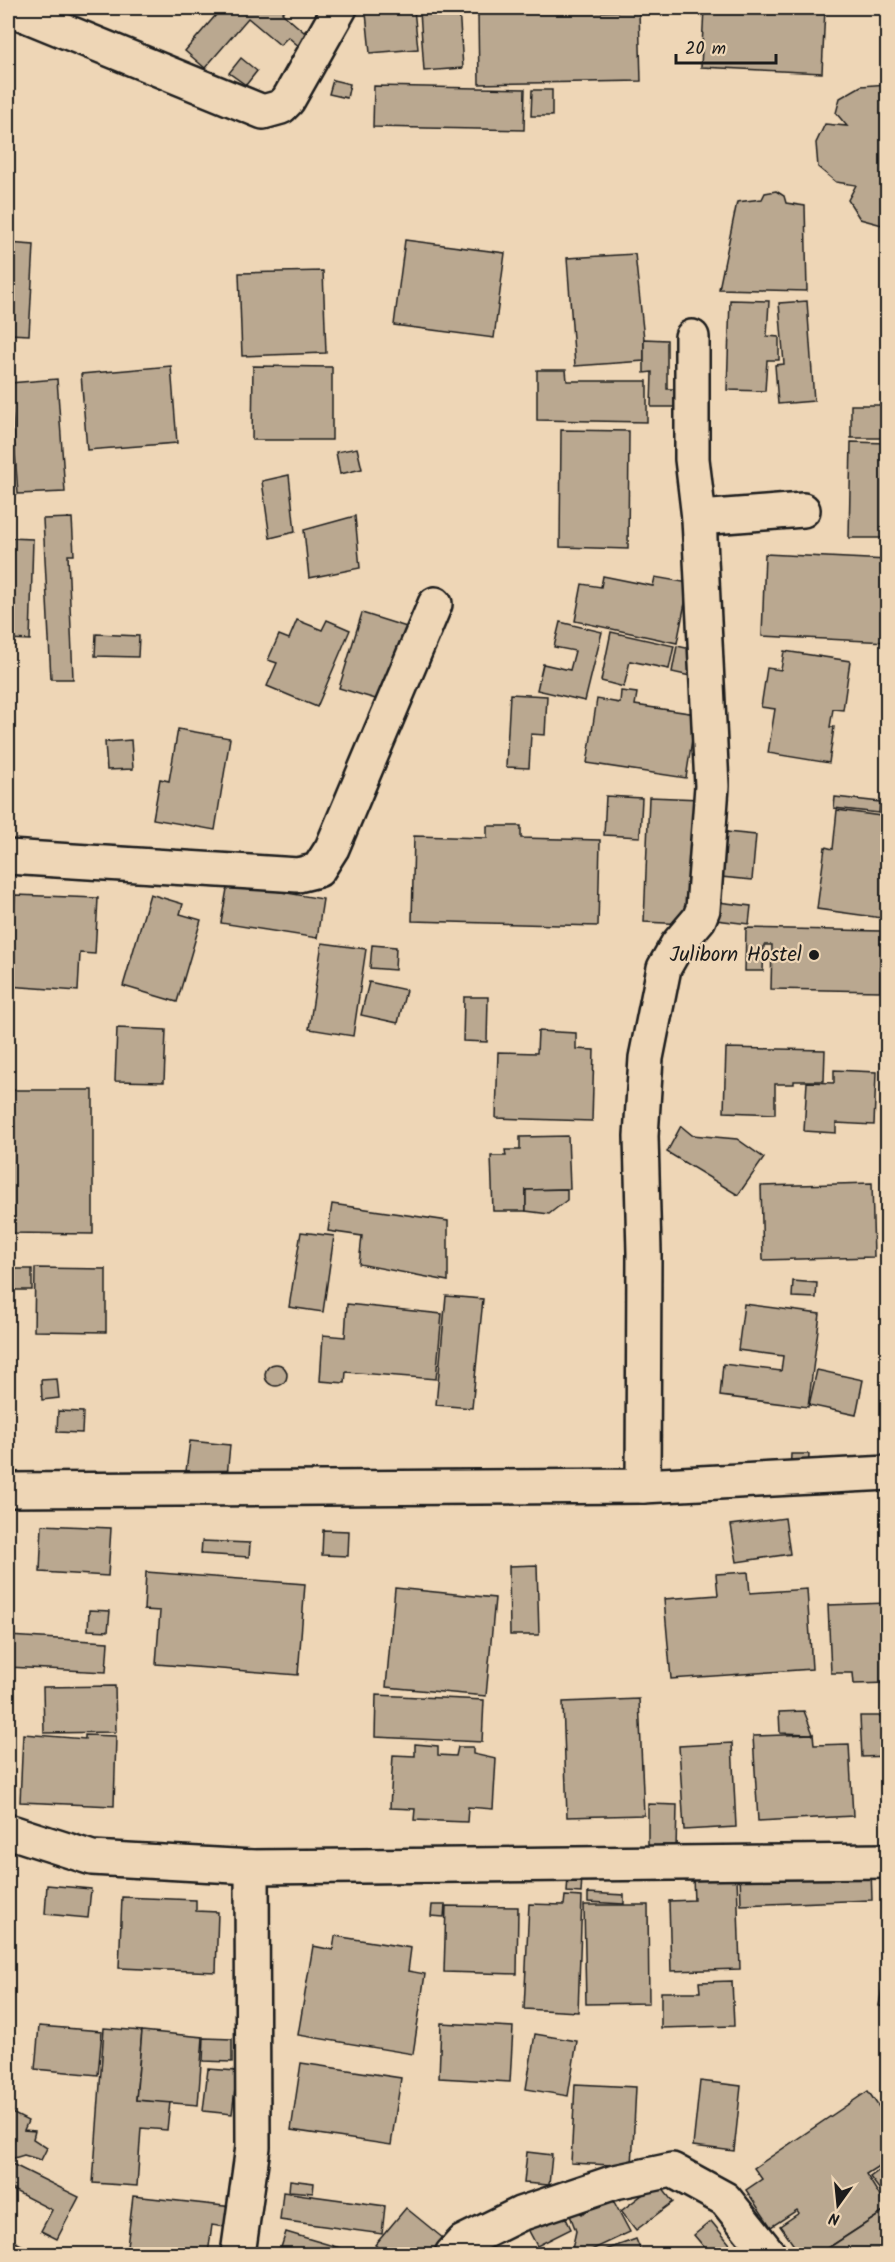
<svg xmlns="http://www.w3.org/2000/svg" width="895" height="2262" viewBox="0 0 895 2262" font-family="Kalam,sans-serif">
	<rect width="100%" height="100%" fill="#eed6b6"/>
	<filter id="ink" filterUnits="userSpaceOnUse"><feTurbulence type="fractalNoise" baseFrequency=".0167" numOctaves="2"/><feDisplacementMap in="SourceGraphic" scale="12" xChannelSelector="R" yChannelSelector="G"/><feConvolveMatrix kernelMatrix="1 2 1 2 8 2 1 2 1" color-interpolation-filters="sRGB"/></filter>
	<g filter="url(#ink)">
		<!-- building -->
		<g fill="#baa890" stroke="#1c1c1c" stroke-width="1.5">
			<polygon points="222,8 287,8 282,13 304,32 308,28 316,34 307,53 288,37 280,45 248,18 205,68 185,51"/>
			<polygon points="459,8 463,68 424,71 420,11"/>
			<polygon points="704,8 825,8 822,73 701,67"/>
			<polygon points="414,9 418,49 370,53 366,13"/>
			<polygon points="639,11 641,81 479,84 478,14"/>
			<polygon points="241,58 257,71 246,85 229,73"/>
			<polygon points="333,80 350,84 347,98 329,94"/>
			<polygon points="888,84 888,224 882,225 860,219 848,200 856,185 836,182 818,167 816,143 825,124 847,126 836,113 840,98 861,86"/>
			<polygon points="374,86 525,89 524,130 373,127"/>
			<polygon points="532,90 552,90 552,116 531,116"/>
			<polygon points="776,191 784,196 786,203 805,206 807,291 719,289 737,202 762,199 765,193"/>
			<polygon points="405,240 505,253 494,338 394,325"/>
			<polygon points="8,243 34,245 29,335 8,334"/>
			<polygon points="635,254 644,339 644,361 575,366 567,258"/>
			<polygon points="323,271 326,353 242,356 239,273"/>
			<polygon points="730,300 769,301 767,336 779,337 779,360 767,360 765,391 727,390"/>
			<polygon points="807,301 814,401 778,404 775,365 784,364 779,303"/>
			<polygon points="644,339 667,340 667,389 678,389 677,407 651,407 652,372 644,373"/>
			<polygon points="171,366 177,443 87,450 81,374"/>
			<polygon points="253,366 332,367 332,440 252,440"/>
			<polygon points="537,370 566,370 567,381 647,381 647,422 537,420"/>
			<polygon points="57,379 65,492 18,494 10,383"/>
			<rect x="851" y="405" width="37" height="33"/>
			<polygon points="561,430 629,431 628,549 560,547"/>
			<polygon points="851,442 888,443 888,538 849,538"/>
			<polygon points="357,448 362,469 340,474 336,452"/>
			<polygon points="289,475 295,532 270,538 262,481"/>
			<polygon points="355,516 360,568 309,578 304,530"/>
			<polygon points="72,518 74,555 68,555 73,679 51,679 43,519"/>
			<polygon points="8,538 33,539 30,640 8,639"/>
			<polygon points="765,554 888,560 888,642 762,636"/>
			<polygon points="603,576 653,586 655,577 689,583 677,643 575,621 582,584 601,587"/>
			<polygon points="362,613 413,629 389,703 339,688"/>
			<polygon points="297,620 322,630 327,620 350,630 317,707 267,686 277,663 268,660 279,635 289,639"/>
			<polygon points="560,622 602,632 585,701 537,690 543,664 570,670 575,651 554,647"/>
			<polygon points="611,632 674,646 669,669 630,661 624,687 601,681"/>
			<polygon points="96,634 139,636 138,657 95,656"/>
			<polygon points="677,646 700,651 695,677 672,672"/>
			<polygon points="784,651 850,661 843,710 833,709 830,727 834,727 829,763 768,753 775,709 761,707 767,668 781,670"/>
			<polygon points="621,691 637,693 635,705 696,714 686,778 587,763 597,699 620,703"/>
			<polygon points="510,694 547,696 545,735 531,734 529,768 506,767"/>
			<polygon points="178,729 230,738 215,830 153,819 160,779 169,781"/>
			<polygon points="131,740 133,769 107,770 105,742"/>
			<polygon points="606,796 642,798 640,837 604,835"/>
			<polygon points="649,797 701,799 686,924 644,922"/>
			<polygon points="835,797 880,802 879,813 834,808"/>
			<polygon points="837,810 888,817 888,872 882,918 817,909 825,847 833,849"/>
			<polygon points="487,826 521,826 521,838 600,840 598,926 412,921 414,836 487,838"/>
			<polygon points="726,832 756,835 752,880 721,877"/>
			<polygon points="228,883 323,899 317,938 221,923"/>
			<polygon points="150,894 183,904 180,914 201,920 177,1002 123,986"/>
			<polygon points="15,895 98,898 95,954 80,953 78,991 8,986"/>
			<polygon points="718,902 751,906 749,924 716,920"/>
			<polygon points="746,928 881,931 880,991 771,989 772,945 764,945 763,971 745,971"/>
			<polygon points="322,943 366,949 353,1036 309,1029"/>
			<polygon points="372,945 396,947 395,970 370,968"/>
			<polygon points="369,982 406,990 398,1023 361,1015"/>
			<polygon points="464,997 488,997 487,1042 463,1041"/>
			<polygon points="117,1028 166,1030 164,1082 115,1081"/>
			<polygon points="538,1031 576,1033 576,1049 594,1050 592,1121 496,1118 498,1052 537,1053"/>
			<polygon points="726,1048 825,1050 824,1081 794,1081 794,1084 775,1084 775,1114 724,1112"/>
			<polygon points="834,1070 876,1072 874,1125 836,1123 836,1133 804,1131 807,1082 834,1083"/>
			<polygon points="888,1084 888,1135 885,1135"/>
			<polygon points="8,1090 93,1090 93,1234 8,1233"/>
			<polygon points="681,1126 692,1135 737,1139 764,1158 738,1195 667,1152"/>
			<polygon points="568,1136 570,1189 526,1190 526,1211 493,1211 491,1156 506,1156 505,1150 520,1150 520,1137"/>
			<polygon points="884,1139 888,1140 888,1183 882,1183"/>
			<polygon points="872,1183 874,1257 763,1260 761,1186"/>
			<polygon points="567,1189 567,1200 549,1214 526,1211 526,1190"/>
			<polygon points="332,1204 448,1221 448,1281 359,1264 362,1236 328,1231"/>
			<polygon points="301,1232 334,1236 323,1312 289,1307"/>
			<polygon points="35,1268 106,1269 106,1332 34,1331"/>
			<rect x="12" y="1269" width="20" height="21"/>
			<polygon points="793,1281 817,1283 816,1298 792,1297"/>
			<polygon points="446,1296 483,1299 472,1408 436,1405"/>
			<polygon points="347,1304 442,1314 436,1379 346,1372 345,1383 320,1381 323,1335 345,1337"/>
			<polygon points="744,1304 820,1314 808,1407 720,1396 723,1364 781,1371 783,1356 738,1350"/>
			<circle cx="276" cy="1375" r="11"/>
			<polygon points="817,1370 863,1380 856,1415 809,1405"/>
			<polygon points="57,1379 59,1398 42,1400 41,1380"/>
			<polygon points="58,1411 83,1412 82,1433 57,1432"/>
			<polygon points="190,1441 230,1445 227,1476 186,1471"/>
			<polygon points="791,1454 809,1454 808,1476 790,1475"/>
			<polygon points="785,1518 790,1554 737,1562 731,1525"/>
			<polygon points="42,1525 111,1528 108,1576 40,1572"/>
			<polygon points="323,1530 349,1531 348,1556 322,1555"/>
			<polygon points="202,1541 250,1543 249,1557 201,1554"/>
			<polygon points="537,1565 539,1635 510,1635 509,1566"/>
			<polygon points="146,1572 305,1584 298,1675 156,1664 160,1611 144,1610"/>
			<polygon points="748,1572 750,1593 807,1589 812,1669 671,1679 664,1599 718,1595 716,1574"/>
			<polygon points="395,1588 495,1598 486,1696 386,1687"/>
			<polygon points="888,1603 888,1683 854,1684 853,1673 831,1673 828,1605"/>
			<polygon points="89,1610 110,1611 108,1631 88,1630"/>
			<polygon points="8,1636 108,1642 106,1672 8,1667"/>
			<polygon points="115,1686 116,1732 44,1733 43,1687"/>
			<polygon points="376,1695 484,1700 482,1742 375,1737"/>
			<polygon points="639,1699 644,1815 567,1817 563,1702"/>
			<polygon points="804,1711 813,1734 780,1733 779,1712"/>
			<polygon points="860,1716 888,1716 888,1756 862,1757"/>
			<polygon points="23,1734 85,1739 85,1735 116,1736 114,1806 20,1802"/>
			<polygon points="813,1734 814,1745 849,1744 853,1816 758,1821 753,1736"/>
			<polygon points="732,1743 736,1827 684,1830 679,1746"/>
			<polygon points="415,1744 438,1746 438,1755 456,1756 458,1747 473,1747 473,1754 496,1759 493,1809 468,1807 467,1822 414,1820 415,1809 390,1808 393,1755 415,1756"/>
			<polygon points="648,1804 677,1805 676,1850 648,1849"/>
			<polygon points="871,1868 872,1900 741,1905 740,1872"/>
			<polygon points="568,1876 582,1876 581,1893 567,1892"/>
			<polygon points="737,1877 740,1969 671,1971 669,1901 694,1900 693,1878"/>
			<polygon points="47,1885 91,1889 88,1918 45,1914"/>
			<polygon points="588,1893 624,1895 624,1904 588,1902"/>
			<polygon points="565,1896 582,1897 578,2012 524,2009 529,1904 564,1905"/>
			<polygon points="122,1897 196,1900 196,1911 218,1912 216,1972 119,1968"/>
			<polygon points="432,1905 445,1905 444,1917 431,1916"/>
			<polygon points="584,1905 648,1905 649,2003 586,2004"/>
			<polygon points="446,1906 518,1907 517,1974 444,1972"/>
			<polygon points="335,1936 411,1948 408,1971 425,1974 413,2054 298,2035 313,1946 333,1950"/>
			<polygon points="888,1953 888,2008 879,2006"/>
			<polygon points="732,1981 734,2026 661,2028 661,1992 700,1992 699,1982"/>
			<polygon points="441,2023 513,2027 510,2082 439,2078"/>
			<polygon points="39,2026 102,2031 98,2075 35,2069"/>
			<polygon points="104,2028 142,2031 136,2100 170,2102 167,2130 141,2128 137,2186 93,2183"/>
			<polygon points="142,2031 203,2037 198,2105 136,2100"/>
			<polygon points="535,2034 577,2041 568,2096 526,2089"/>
			<polygon points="204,2038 232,2039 232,2062 203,2061"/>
			<polygon points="301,2063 401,2078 391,2145 291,2130"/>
			<polygon points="208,2069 237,2071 232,2114 203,2111"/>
			<polygon points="700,2081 741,2086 734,2151 693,2146"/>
			<polygon points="575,2084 636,2087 632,2166 571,2163"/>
			<polygon points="868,2091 888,2120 888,2160 866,2174 888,2209 819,2254 800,2254 780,2226 799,2213 797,2210 771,2227 746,2190 762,2179 754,2168"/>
			<polygon points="8,2111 28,2121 24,2130 35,2131 33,2139 47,2148 41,2160 24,2155 11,2159 8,2157"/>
			<polygon points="527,2152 552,2155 549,2185 524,2183"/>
			<polygon points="8,2162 79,2197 57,2239 41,2231 52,2210 11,2189 8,2195"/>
			<polygon points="888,2164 888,2197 886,2198 870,2177"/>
			<polygon points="290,2180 314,2183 313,2193 289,2191"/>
			<polygon points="658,2183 673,2202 636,2230 621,2211"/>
			<polygon points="283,2192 385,2206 382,2234 280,2220"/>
			<polygon points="133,2196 233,2207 231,2228 212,2225 208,2254 189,2254 127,2247"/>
			<polygon points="612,2198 630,2232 583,2254 571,2254 576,2231 568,2210 576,2206 581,2214"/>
			<polygon points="406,2208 444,2239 431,2254 386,2254 375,2245"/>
			<polygon points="888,2209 888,2254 882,2250 875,2254 819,2254"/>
			<polygon points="563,2212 571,2229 537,2246 528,2229"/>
			<polygon points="711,2221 738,2254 710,2254 694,2235"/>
			<polygon points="286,2232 340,2248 338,2254 279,2254"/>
			<polygon points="8,2238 38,2254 8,2254"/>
			<polygon points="636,2239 642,2254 594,2254"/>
		</g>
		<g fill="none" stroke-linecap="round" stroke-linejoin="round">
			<defs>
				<g id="minor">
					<polyline points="8,8 263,112 281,107 288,100 340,8"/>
					<polyline points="699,518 803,510"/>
					<polyline points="8,857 298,875 318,870 332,848 435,604"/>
					<polyline points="643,1486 644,1253 641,1136 646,1058 664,968 677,945 699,919 703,909 712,786 699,518 692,459 692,337"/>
					<polyline points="8,1490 643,1486 888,1473"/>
					<polyline points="8,1831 92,1858 252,1867 888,1861"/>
					<polyline points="238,2254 253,2147 252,1867"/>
					<polyline points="452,2254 463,2242 520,2214 615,2182 672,2170 725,2199 769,2254"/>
				</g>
			</defs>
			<!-- minor casing -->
			<use href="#minor" stroke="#1c1c1c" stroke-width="38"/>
			<!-- minor -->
			<use href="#minor" stroke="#eed6b6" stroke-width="33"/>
		</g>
	</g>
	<!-- markers -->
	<circle fill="#1c1c1c" stroke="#eed6b6" stroke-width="2" cx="814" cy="955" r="6"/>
	<g text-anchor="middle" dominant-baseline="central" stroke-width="4.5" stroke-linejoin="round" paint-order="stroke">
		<!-- poi labels -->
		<g font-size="21" fill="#1c1c1c" stroke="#eed6b6" text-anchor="end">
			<text x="802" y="955">Juliborn Hostel</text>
		</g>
	</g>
	<!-- margin -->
	<rect width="895" height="2262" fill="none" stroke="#eed6b6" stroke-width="30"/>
	<rect x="15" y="15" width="865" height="2232" fill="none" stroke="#1c1c1c" stroke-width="2" filter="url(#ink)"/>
	<!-- north arrow -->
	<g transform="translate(838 2205) rotate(195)" stroke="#eed6b6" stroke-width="4.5" paint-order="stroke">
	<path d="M0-4.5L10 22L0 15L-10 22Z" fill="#1c1c1c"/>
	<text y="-9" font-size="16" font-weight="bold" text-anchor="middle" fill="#1c1c1c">N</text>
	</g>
	<!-- scale -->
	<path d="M676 54v9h100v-9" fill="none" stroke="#1c1c1c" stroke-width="3"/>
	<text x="685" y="54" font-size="18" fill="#1c1c1c" stroke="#eed6b6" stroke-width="4.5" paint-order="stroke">20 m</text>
</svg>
